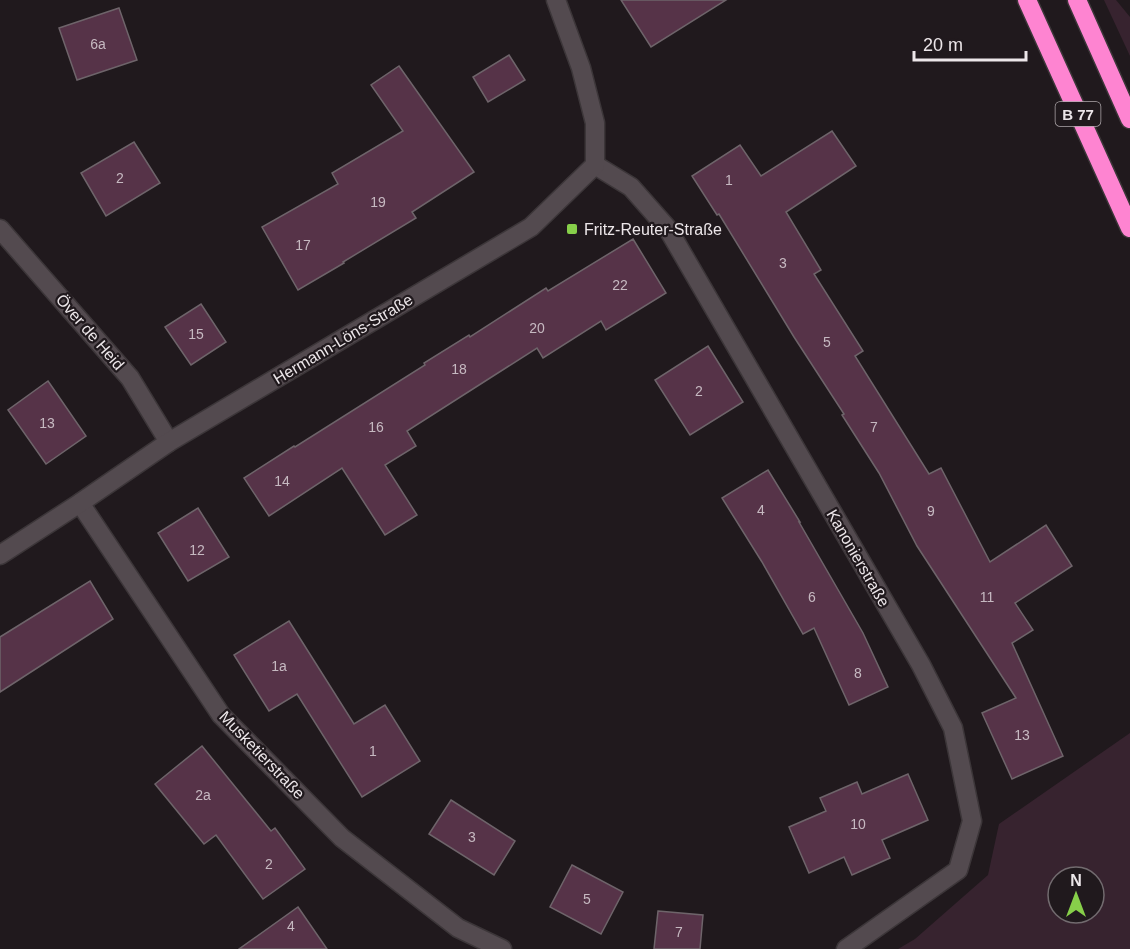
<svg xmlns="http://www.w3.org/2000/svg" width="1130" height="949" viewBox="0 0 1130 949" font-family="Arial,sans-serif">
	<rect width="100%" height="100%" fill="#20191d"/>
	<!-- green -->
	<g fill="#37232f" fill-rule="evenodd">
		<polygon points="1104,0 1116,0 1130,17 1130,56"/>
		<path d="M1130 733V949H898L915 939 988 875 999 824ZM1058 877H1094V913H1058Z"/>
	</g>
	<!-- building -->
	<g fill="#563348" stroke="#6e646a" stroke-width="1.5">
		<polygon points="621,0 726,0 651,47"/>
		<polygon points="119,8 137,60 77,80 59,28"/>
		<polygon points="509,55 525,80 488,102 473,77"/>
		<polygon points="399,66 474,172 412,212 416,218 343,262 344,263 298,290 262,227 338,184 332,173 403,131 371,85"/>
		<polygon points="832,131 856,166 786,212 821,270 814,274 863,351 855,356 929,474 941,468 990,562 1046,525 1072,566 1015,603 1033,630 1012,643 1063,756 1012,779 982,713 1016,698 917,546 879,473 842,415 844,414 794,337 719,214 717,215 692,176 740,145 761,176"/>
		<polygon points="134,142 160,183 106,216 81,173"/>
		<polygon points="633,239 666,293 606,330 601,321 543,358 537,348 407,431 416,446 385,465 417,515 385,535 342,468 269,516 244,478 294,446 295,447 425,365 424,363 469,335 470,337 546,288 548,291"/>
		<polygon points="201,304 226,342 191,365 165,327"/>
		<polygon points="708,346 743,402 690,435 655,380"/>
		<polygon points="48,381 86,436 46,464 8,410"/>
		<polygon points="768,470 800,522 799,522 863,633 888,687 849,705 814,628 803,634 762,562 722,498"/>
		<polygon points="198,508 229,557 188,581 158,533"/>
		<polygon points="90,581 113,619 0,692 0,637"/>
		<polygon points="289,621 354,724 385,705 420,761 362,797 297,694 269,711 234,655"/>
		<polygon points="202,746 271,831 275,828 305,869 263,899 216,835 204,844 155,784"/>
		<polygon points="908,774 928,820 882,840 890,858 852,875 844,857 809,873 789,827 826,811 820,798 857,782 862,794"/>
		<polygon points="451,800 515,841 494,875 429,834"/>
		<polygon points="572,865 623,892 601,934 550,907"/>
		<polygon points="298,907 327,949 239,949"/>
		<polygon points="658,911 703,915 700,949 654,949"/>
	</g>
	<g fill="none" stroke-linecap="round" stroke-linejoin="round">
		<defs>
			<g id="minor">
				<polyline points="595,165 631,187 668,229 921,665 953,728 972,821 958,870 846,949"/>
				<polyline points="0,229 130,378 169,442"/>
				<polyline points="80,503 221,715 342,838 458,928 502,949"/>
				<polyline points="0,555 80,503 169,442 531,227 595,165 595,123 581,68 556,0"/>
			</g>
			<g id="highway">
				<polyline points="1027,0 1130,228"/>
				<polyline points="1077,0 1130,119"/>
			</g>
		</defs>
		<!-- minor casing -->
		<use href="#minor" stroke="#3c3639" stroke-width="21"/>
		<!-- highway casing -->
		<use href="#highway" stroke="#3c3639" stroke-width="21"/>
		<!-- minor -->
		<use href="#minor" stroke="#534a4f" stroke-width="18"/>
		<!-- highway -->
		<use href="#highway" stroke="#fe84d1" stroke-width="18"/>
	</g>
	<!-- markers -->
	<rect fill="#87cf4a" stroke="#20191d" stroke-width="2" x="566" y="223" width="12" height="12" rx="3"/>
	<g text-anchor="middle" dominant-baseline="central" stroke-width="4.5" stroke-linejoin="round" paint-order="stroke">
		<!-- number labels -->
		<g font-size="14" fill="#c6b9c1">
			<text x="98" y="44">6a</text>
			<text x="120" y="178">2</text>
			<text x="729" y="180">1</text>
			<text x="378" y="202">19</text>
			<text x="303" y="245">17</text>
			<text x="783" y="263">3</text>
			<text x="620" y="285">22</text>
			<text x="537" y="328">20</text>
			<text x="196" y="334">15</text>
			<text x="827" y="342">5</text>
			<text x="459" y="369">18</text>
			<text x="699" y="391">2</text>
			<text x="47" y="423">13</text>
			<text x="376" y="427">16</text>
			<text x="874" y="427">7</text>
			<text x="282" y="481">14</text>
			<text x="761" y="510">4</text>
			<text x="931" y="511">9</text>
			<text x="197" y="550">12</text>
			<text x="812" y="597">6</text>
			<text x="987" y="597">11</text>
			<text x="279" y="666">1a</text>
			<text x="858" y="673">8</text>
			<text x="1022" y="735">13</text>
			<text x="373" y="751">1</text>
			<text x="203" y="795">2a</text>
			<text x="858" y="824">10</text>
			<text x="472" y="837">3</text>
			<text x="269" y="864">2</text>
			<text x="587" y="899">5</text>
			<text x="291" y="926">4</text>
			<text x="679" y="932">7</text>
		</g>
		<!-- shield labels -->
		<rect fill="#20191d" stroke="#afa8ac" stroke-width="1.5" x="1055.5" y="102" width="45" height="24" rx="4.5"/>
		<g font-size="15" font-weight="bold" fill="#ece6e9">
			<text x="1078" y="114">B 77</text>
		</g>
		<!-- poi labels -->
		<g font-size="16" fill="#ece6e9" stroke="#20191d" text-anchor="start">
			<text x="584" y="229">Fritz-Reuter-Straße</text>
		</g>
		<!-- street labels -->
		<g font-size="16" fill="#ece6e9" stroke="#20191d">
			<text transform="translate(90 332) rotate(49)">Över de Heid</text>
			<text transform="translate(343 339) rotate(-31)">Hermann-Löns-Straße</text>
			<text transform="translate(858 558) rotate(60)">Kanonierstraße</text>
			<text transform="translate(262 755) rotate(46)">Musketierstraße</text>
		</g>
	</g>
	<!-- north arrow -->
	<g transform="translate(1076 895)"><circle r="28" fill="#20191d" stroke="#726b6f" stroke-width="1.5"/>
	<path d="M0-4.5L10 22L0 15L-10 22Z" fill="#87cf4a"/>
	<text y="-9" font-size="16" font-weight="bold" text-anchor="middle" fill="#ece6e9">N</text>
	</g>
	<!-- scale -->
	<path d="M914 51v9h112v-9" fill="none" stroke="#ece6e9" stroke-width="3"/>
	<text x="923" y="51" font-size="18" fill="#ece6e9" stroke="#20191d" stroke-width="4.5" paint-order="stroke">20 m</text>
</svg>
